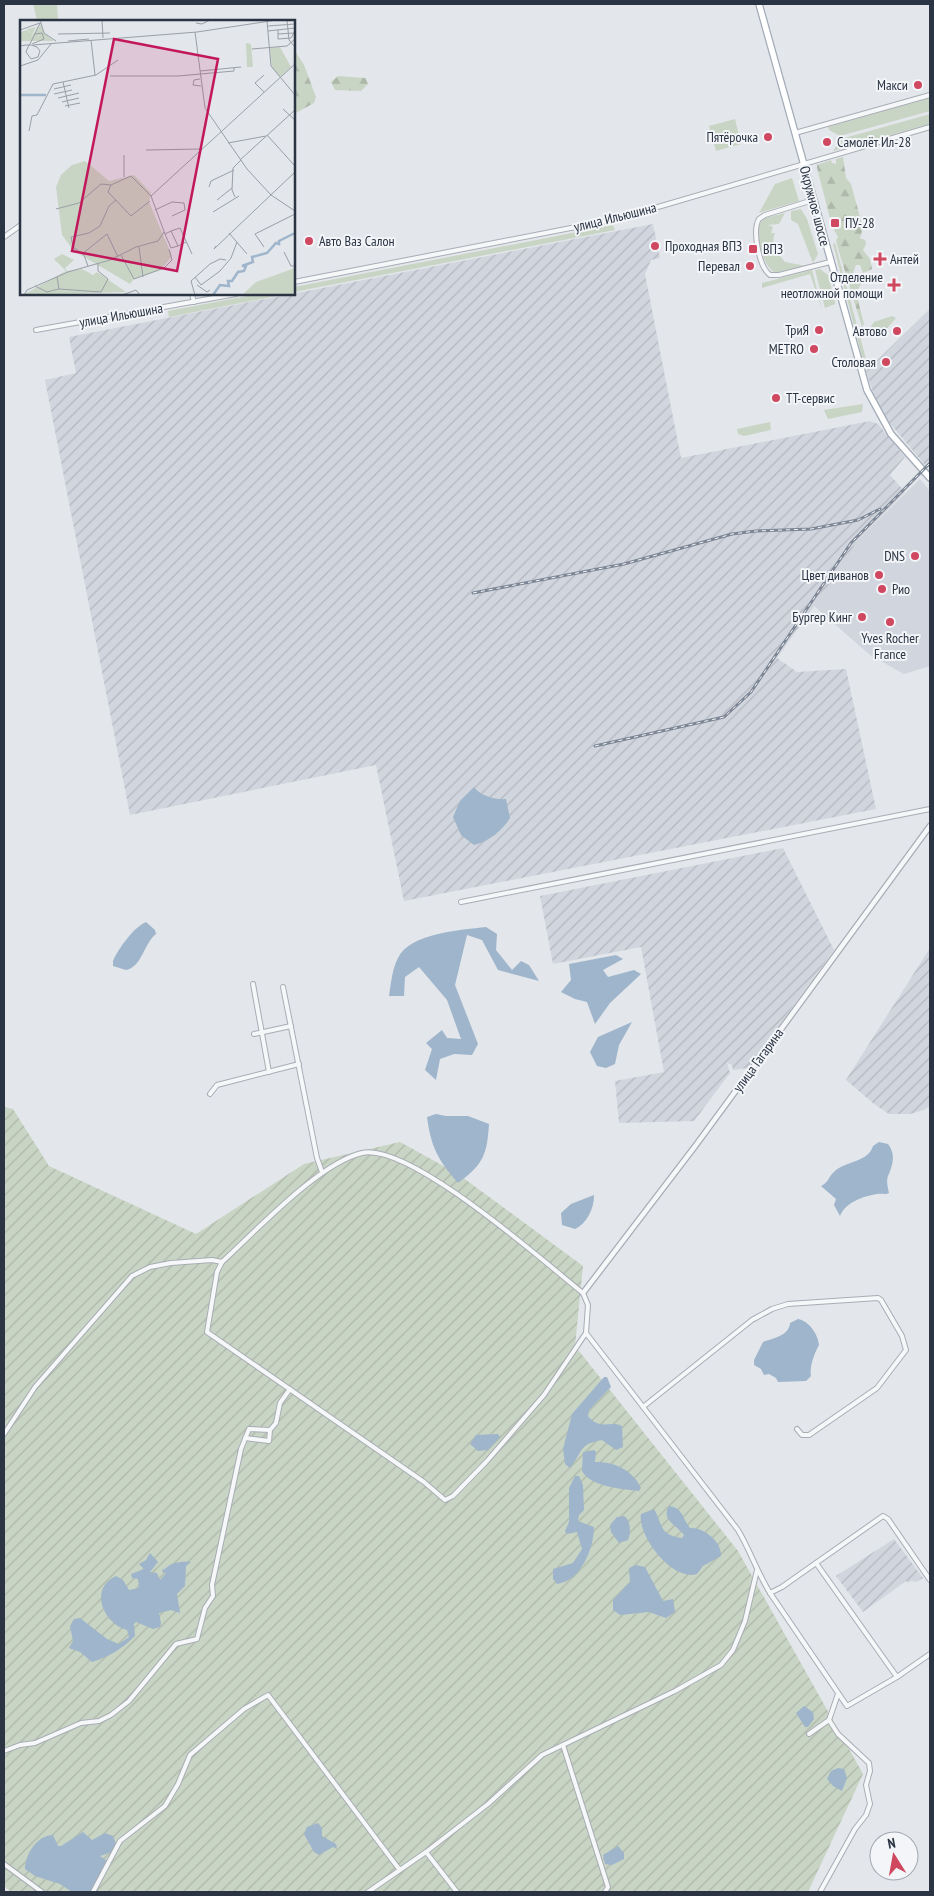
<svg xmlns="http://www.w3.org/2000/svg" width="934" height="1896" viewBox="0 0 934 1896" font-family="'PT Sans Narrow',sans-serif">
	<defs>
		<pattern id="industrial-furrows" width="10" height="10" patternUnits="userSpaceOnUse" patternTransform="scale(1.25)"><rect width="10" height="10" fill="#d1d5dd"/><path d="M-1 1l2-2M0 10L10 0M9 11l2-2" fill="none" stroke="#b4b7bf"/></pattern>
		<pattern id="forest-firs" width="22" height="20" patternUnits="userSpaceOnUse" patternTransform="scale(1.25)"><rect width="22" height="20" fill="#c9d5c4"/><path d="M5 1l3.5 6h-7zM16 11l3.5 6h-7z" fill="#adb7aa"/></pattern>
		<pattern id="garden-furrows" width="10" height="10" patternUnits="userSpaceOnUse" patternTransform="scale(1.25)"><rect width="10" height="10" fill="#c9d5c4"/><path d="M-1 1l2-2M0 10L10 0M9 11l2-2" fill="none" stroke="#adb7aa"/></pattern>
	</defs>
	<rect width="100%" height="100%" fill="#e3e6eb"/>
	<!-- built -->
	<polygon fill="#d1d5dd" points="920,479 930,491 930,666 904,674 870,655 814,606 857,541"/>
	<!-- industrial -->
	<g fill="url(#industrial-furrows)">
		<polygon points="653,224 660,258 651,260 645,274 681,458 870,421 878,424 905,457 890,475 905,492 857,541 830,584 777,658 797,672 846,669 876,809 404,901 376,765 130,815 45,380 76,373 69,337"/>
		<polygon points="930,309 930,460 925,465 888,421 874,395 866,371"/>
		<polygon points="783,848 834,950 748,1068 733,1070 732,1065 727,1063 730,1073 694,1121 619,1123 615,1081 670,1071 664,1072 641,947 553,964 540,896"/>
		<polygon points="930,948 930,1106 924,1110 910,1114 889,1114 874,1104 846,1080"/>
		<polygon points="894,1539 923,1578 916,1582 911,1581 908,1583 906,1581 863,1612 836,1576"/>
	</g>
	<!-- green -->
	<g fill="#c9d5c4">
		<polygon points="33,4 57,4 58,19 37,21"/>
		<polygon points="930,98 930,111 840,136 829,130 828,127"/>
		<polygon points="930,114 930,124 833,151 841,139"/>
		<polygon points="735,119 741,144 716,151 709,126"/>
		<polygon points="792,178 799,201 759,213 775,184"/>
		<polygon points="801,209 807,219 818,254 813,263 798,224 791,220 791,211"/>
		<path d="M785 213 779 224 768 225 773 227 771 233H775C770 245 778 254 785 262L806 266 775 273C763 266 757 240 757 226L765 218Z"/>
		<polygon points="613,225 615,230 294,292 294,287"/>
		<polygon points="835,243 866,359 862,357 833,244"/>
		<polygon points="820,269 828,275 835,302 835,304 825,308 815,270"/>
		<polygon points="812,270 822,309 810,274 762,288 762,283"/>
		<polygon points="257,294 287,294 169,317 168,311"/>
		<polygon points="863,404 862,412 828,419 824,410"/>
		<polygon points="770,422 771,430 744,436 738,434 737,429"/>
	</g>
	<!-- forest -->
	<g fill="url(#forest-firs)">
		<polygon points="294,49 304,65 316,97 314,103 294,114"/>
		<polygon points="338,76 366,78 368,84 361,91 335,90 331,82"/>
		<polygon points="843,157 846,178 851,184 863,228 860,238 865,240 866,244 863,250 870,259 872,269 863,273 860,265 856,265 853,273 855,276 864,279 856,293 864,324 862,327 839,252 836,240 838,237 832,226 817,168 817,165 831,160 832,163 836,164 836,159"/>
		<polygon points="892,316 896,318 884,332 879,329 869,337 867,332 874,322"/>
	</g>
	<!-- garden -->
	<polygon fill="url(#garden-furrows)" points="4,1107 13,1109 49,1166 196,1234 304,1164 400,1142 458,1174 583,1266 575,1346 738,1551 863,1774 808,1892 11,1892 4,1886"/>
	<!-- water -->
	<g fill="#9eb5cb">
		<path d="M474 787C480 796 496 800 506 799L510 818C503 830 488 842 474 845L461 835 453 817 460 801Z"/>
		<path d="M146 922 155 930 156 934C144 943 142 967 126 970L113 966V961C119 948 133 928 146 922Z"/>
		<path d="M486 927 497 934 496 950 512 970 521 961 529 965 539 981 498 970 482 940 467 935 455 985 478 1044 472 1055 454 1054 440 1059 436 1080 425 1070 432 1049 426 1043 442 1030 447 1038 461 1039 447 1000 419 967 405 977 404 996H389C391 984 392 969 398 958 410 933 461 930 486 927Z"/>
		<polygon points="616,955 623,959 603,970 608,977 634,970 641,974 610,1003 595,1024 587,1002 575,999 561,992 571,980 569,964"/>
		<polygon points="632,1022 619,1045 615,1064 606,1068 597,1066 590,1052 598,1037"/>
		<path d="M436 1114 446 1116H468L489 1124C487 1154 484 1164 458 1183 438 1160 431 1147 427 1117Z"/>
		<path d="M879 1142 888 1144C896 1154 893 1165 888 1176 886 1181 888 1188 889 1193 885 1195 882 1193 877 1194 863 1196 845 1203 840 1216L834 1205 836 1199 821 1186C829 1182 828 1177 834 1172 844 1161 868 1163 873 1146Z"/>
		<path d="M594 1195C594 1209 587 1223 575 1229L562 1225 561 1213 571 1204Z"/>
		<path d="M798 1319C809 1321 818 1334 819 1345 815 1352 809 1367 811 1376L806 1381 778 1382 776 1378 769 1374 764 1375 761 1369 754 1365V1360L763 1342C773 1338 789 1336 790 1323Z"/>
		<path d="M604 1377H607L611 1387 589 1410 588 1416C599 1431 612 1420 622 1426L623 1447 616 1450 602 1440C578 1444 583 1452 570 1468L565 1464 563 1449 572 1414Z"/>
		<polygon points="498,1434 500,1437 488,1450 478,1451 470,1444 476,1435"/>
		<path d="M594 1450 596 1452 595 1462C613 1461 633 1470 641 1488L639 1491C623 1489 590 1487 582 1471L583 1452Z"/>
		<path d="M575 1476H579L583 1485 584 1510 579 1515 578 1521 594 1527C594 1548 581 1581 557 1584L553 1579V1569L573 1563 582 1549 577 1532 567 1534 565 1531 569 1522V1488Z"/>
		<path d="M669 1506C683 1508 682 1518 690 1528 703 1527 722 1541 721 1556L703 1566 697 1574C673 1582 637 1536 641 1514L654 1509C663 1525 659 1535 682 1538L684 1535C678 1526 660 1520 669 1506Z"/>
		<path d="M624 1516C631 1520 631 1533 628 1540L619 1543 611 1532 610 1525 617 1517Z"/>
		<path d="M150 1553 158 1562 150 1572 157 1573 160 1580 166 1573 162 1572 163 1568 164 1570C171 1562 181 1561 191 1562L186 1566 185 1586 177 1594 180 1613 171 1610 159 1613 161 1623 160 1627 153 1629 136 1622 134 1624 135 1636C123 1648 109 1657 92 1662L80 1652 69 1648 73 1641 70 1626 74 1619 80 1618 107 1639 119 1644 129 1637 127 1630C104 1624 88 1589 116 1576L123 1580 129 1590 139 1588 138 1579 132 1578 131 1574 144 1569 139 1564 146 1560Z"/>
		<polygon points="636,1565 645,1567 663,1601 673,1599 675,1612 666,1618 649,1612 620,1615 613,1610 613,1600 630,1582 629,1568"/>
		<polygon points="804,1706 813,1712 814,1719 808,1727 805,1727 796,1713"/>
		<polygon points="838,1768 844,1769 847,1778 842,1791 833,1786 827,1779 831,1771"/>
		<polygon points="318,1823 322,1828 322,1836 336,1844 337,1849 333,1847 319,1855 314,1852 304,1834 307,1827"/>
		<path d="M83 1832 92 1840 105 1833 113 1836 116 1844 112 1852 100 1856 107 1861 90 1892H72L60 1884 35 1876 25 1869C25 1855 37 1835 53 1835L58 1846H61Z"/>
		<polygon points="618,1846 624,1853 624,1859 612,1865 605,1864 603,1855"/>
	</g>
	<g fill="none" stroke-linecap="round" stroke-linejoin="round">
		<defs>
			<g id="minor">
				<polyline points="795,133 930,95"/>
				<path d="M813 200 765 215 759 219C752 230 759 267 770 275H779L830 262"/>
				<polyline points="4,237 21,225"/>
				<polyline points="294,282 617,219 930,127"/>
				<polyline points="192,294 194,302"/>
				<polyline points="36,330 236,294"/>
				<polyline points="461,902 930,809"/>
				<polyline points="253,984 269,1072"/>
				<polyline points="283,987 317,1158 322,1172"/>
				<polyline points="254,1034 291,1026"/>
				<polyline points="210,1094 217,1085 299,1064"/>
				<polyline points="222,1262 217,1272 207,1332 424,1482 445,1500 453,1496 487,1461 544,1395 586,1333"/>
				<polyline points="643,1407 752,1320 772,1309 788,1304 878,1298 881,1300 902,1336 906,1350 877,1388 809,1435 802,1435 797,1429"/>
				<path d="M4 1434 35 1387 132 1276 150 1267 171 1263 212 1260 222 1262C256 1231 319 1163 362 1153 409 1142 543 1261 583 1293L588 1305 586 1333 738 1530C750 1550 757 1572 770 1593L782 1587 816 1563 897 1677 930 1654"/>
				<polyline points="245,1438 269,1441 270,1430"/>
				<polyline points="816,1563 883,1516 888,1519 930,1580"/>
				<polyline points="770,1593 847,1706 897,1677"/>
				<polyline points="809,1734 829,1720 838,1694"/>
				<polyline points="563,1745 608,1887 605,1892"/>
				<polyline points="4,1751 20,1745 35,1743 81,1723 99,1721 111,1715 129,1701 176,1644 197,1639 205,1608 213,1596 212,1585 241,1449 249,1429 270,1430 276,1423 280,1403 290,1389"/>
				<polyline points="426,1852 457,1892"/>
				<polyline points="4,1864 42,1892"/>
				<polyline points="93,1892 120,1841 165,1806 178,1784 190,1755 244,1709 268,1695 399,1869"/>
				<polyline points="368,1892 426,1852 488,1804 542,1755 675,1691 721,1665 733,1650 745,1621 757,1570"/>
				<polyline points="820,1892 855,1829 866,1815 870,1804 866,1785 870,1771 869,1763 838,1734 829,1720"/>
			</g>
			<polyline id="tertiary" points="583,1293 696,1145 930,826"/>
			<polyline id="primary" points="759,4 867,390 891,434 930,478"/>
		</defs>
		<!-- minor casing -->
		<use href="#minor" stroke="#a8adb5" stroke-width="6"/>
		<!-- tertiary casing -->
		<use href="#tertiary" stroke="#a8adb5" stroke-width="7"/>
		<!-- primary casing -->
		<use href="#primary" stroke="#a2abb7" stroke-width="8"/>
		<!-- minor -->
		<use href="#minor" stroke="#f6f7f9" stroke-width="4"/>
		<!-- tertiary -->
		<use href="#tertiary" stroke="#f6f7f9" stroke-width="4.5"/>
		<!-- primary -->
		<use href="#primary" stroke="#fff" stroke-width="5.5"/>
		<defs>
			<g id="rail">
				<polyline points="473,593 624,564 732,534 756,531 811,529 858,520 880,509"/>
				<polyline points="595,746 724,717 751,692 851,543 930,463"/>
			</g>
		</defs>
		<!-- rail casing -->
		<use href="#rail" stroke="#7c8695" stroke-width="3"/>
		<!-- rail -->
		<use href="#rail" stroke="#f3f5f8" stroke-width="1" stroke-dasharray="4" stroke-linecap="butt"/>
	</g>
	<!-- markers -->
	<g fill="#cf4860" stroke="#f3f5f8" stroke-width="2">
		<circle cx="918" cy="85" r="5"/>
		<circle cx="768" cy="137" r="5"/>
		<circle cx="827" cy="142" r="5"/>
		<rect x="830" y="218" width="10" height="10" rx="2.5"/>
		<circle cx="309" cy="241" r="5"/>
		<circle cx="655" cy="246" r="5"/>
		<rect x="748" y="244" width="10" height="10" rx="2.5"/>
		<path d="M877.5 251.5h5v5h5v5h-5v5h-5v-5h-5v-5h5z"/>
		<circle cx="750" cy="266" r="5"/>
		<path d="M891.5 277.5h5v5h5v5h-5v5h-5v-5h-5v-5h5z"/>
		<circle cx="819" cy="330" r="5"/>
		<circle cx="897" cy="331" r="5"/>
		<circle cx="814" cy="349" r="5"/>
		<circle cx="886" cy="362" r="5"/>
		<circle cx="776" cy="398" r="5"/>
		<circle cx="915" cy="556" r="5"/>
		<circle cx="879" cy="575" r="5"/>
		<circle cx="882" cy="589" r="5"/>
		<circle cx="862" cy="617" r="5"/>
		<circle cx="890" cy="622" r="5"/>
	</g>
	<g text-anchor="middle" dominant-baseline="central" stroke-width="4" stroke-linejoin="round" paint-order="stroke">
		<!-- poi labels -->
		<g font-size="14" fill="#2a3443" stroke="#f3f5f8" text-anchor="end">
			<text x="908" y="85">Макси</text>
			<text x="758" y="137">Пятёрочка</text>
			<text x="837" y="142" text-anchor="start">Самолёт Ил-28</text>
			<text x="845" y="223" text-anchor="start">ПУ-28</text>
			<text x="319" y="241" text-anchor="start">Авто Ваз Салон</text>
			<text x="665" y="246" text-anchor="start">Проходная ВПЗ</text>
			<text x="763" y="249" text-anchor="start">ВПЗ</text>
			<text x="890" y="259" text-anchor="start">Антей</text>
			<text x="740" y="266">Перевал</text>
			<text x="883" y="277">Отделение<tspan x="883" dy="16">неотложной помощи</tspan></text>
			<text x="809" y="330">ТриЯ</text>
			<text x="887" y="331">Автово</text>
			<text x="804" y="349">METRO</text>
			<text x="876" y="362">Столовая</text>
			<text x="786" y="398" text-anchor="start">ТТ-сервис</text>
			<text x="905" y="556">DNS</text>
			<text x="869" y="575">Цвет диванов</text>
			<text x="892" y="589" text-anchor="start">Рио</text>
			<text x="852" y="617">Бургер Кинг</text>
			<text x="890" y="638" text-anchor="middle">Yves Rocher<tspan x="890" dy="16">France</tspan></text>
		</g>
		<!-- street labels -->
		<g font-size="14" fill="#2a3443" stroke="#f3f5f8">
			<text transform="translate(815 206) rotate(75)">Окружное шоссе</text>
			<text transform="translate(615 217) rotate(-14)">улица Ильюшина</text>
			<text transform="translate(121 315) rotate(-10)">улица Ильюшина</text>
			<text transform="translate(758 1060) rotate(-54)">улица Гагарина</text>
		</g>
	</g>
	<!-- overview -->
	<g transform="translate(20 20)">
		<rect width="275" height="275" fill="#e3e6eb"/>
		<path d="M21 4 24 13 34 21H0V12L7 10 11 14 7 9 16 7 11 17ZM260 27 271 47 260 57 252 48 250 28Z" fill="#c9d5c4"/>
		<path d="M275 248V275H222L236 262Z" fill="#c9d5c4"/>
		<path d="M226 23 231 24 233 47H227ZM65 141 89 161 114 155 131 173 129 182 152 236 141 250 114 259 110 264 54 231 42 215 36 167 41 155 52 145ZM42 234 54 240 45 248 47 251 62 249 73 255 77 252 106 272 3 275 46 251 34 239Z" fill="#c9d5c4"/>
		<path fill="none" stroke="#9eb5cb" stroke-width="2.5" d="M0 75H26M193 275 200 265 209 266 208 261H212L218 252 224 251 226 246H222L233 242 232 237 247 233 256 223 259 224V221L275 213"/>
		<path fill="none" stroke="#999fa8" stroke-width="1" d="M82 0 83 18M267 0 269 20 275 27M247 1 251 46 275 75M21 3 24 13 36 21M176 3 182 4 190 0M248 6 275 4M0 10 20 3M258 10V19L271 18 274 13 258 14M248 11 275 8M175 12 185 88 227 149 251 175 275 191M38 14 90 13M71 20 75 55M48 21 69 19M12 24 24 19 22 13 15 14M13 25 177 12 257 0M0 26 6 25H11L17 27 20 31 18 37 11 39 6 32 8 27 11 22 18 7 22 0M232 29 267 26 275 19M0 46 18 40 31 24M180 51 221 47M244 55 235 63 244 72M90 56H158L214 51V48M180 59 174 60 173 65 181 66M43 62 49 88M34 69 51 65M34 74 52 70M38 78 59 73M42 82 59 78M45 86 60 83M263 89 275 100M9 111 12 96 17 95 33 64 76 55 98 40M247 115 275 146M208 123 246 116M126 130 182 129M104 135V157M220 140 275 90M91 165 88 172 111 196 130 181M189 167 191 161 214 150M131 176 275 44M215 177 212 170 213 148 221 140M197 180 212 168M36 189 59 183 81 164 91 165 111 156 131 176 145 214 151 211 158 226 166 222M135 190 152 182 164 183 165 190 152 196M193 192 219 176M151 211 160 208 172 234M209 213 227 234M145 214 151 228 158 226M196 226 194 229 275 152M119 227 123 257M244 227 235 214 275 194M264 232 271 246H275M62 234 87 214 98 237M101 235 114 259 144 248 152 240 149 229M68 246 64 235 53 227 51 217 69 213 80 206 89 186 96 180M37 257 39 269 81 272 88 259 78 251V244M175 257 181 265 200 251 211 238 217 222M177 265 187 272 190 270M15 266 27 272 39 269M4 275 7 270 48 252 90 240 116 227 138 221 144 212M102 275 116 270 120 275M175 275 171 261 190 244 200 239 206 240"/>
		<path fill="#c2185b" fill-opacity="0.15" stroke="#c2185b" stroke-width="2.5" d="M94 19 198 39 157 251 52 231Z"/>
		<rect width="275" height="275" fill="none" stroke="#2a3443" stroke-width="2.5"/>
	</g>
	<!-- border -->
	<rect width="934" height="1896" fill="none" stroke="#2a3443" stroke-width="10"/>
	<!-- north arrow -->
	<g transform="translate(894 1856) rotate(349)"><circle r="24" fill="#f3f5f8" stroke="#a3a8b0"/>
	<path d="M0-4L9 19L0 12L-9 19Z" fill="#cf4860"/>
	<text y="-8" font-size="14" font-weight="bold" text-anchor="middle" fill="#2a3443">N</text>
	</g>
</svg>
